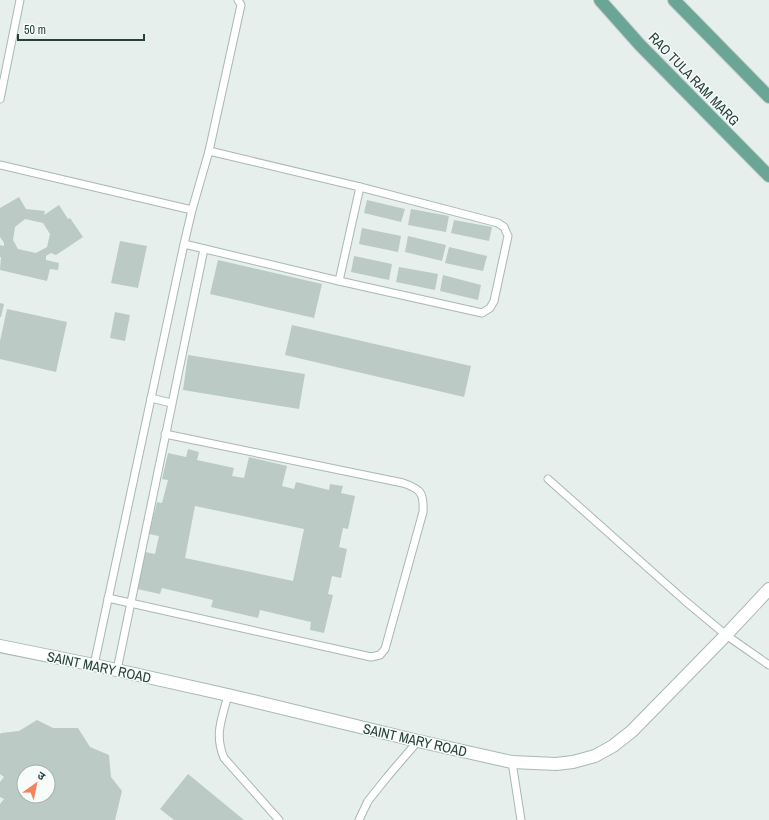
<svg xmlns="http://www.w3.org/2000/svg" width="769" height="820" viewBox="0 0 769 820" font-family="'Archivo Narrow','Noto Sans Devanagari',sans-serif">
	<rect width="100%" height="100%" fill="#e6efeb"/>
	<!-- building -->
	<g fill="#bbcac4" fill-rule="evenodd">
		<path d="M19 197 26 209 45 211 44 215 59 205 68 219 70 218 83 237 56 255 51 253 46 256V260L59 263 58 270 50 269 47 281 0 270 1 257H0V245L4 246V243L0 237V208ZM25 219 43 223 50 234 47 247 36 253 18 249 13 240 15 227Z"/>
		<polygon points="367,200 405,209 401,222 364,213"/>
		<polygon points="411,209 449,216 446,232 408,225"/>
		<polygon points="454,220 492,227 489,241 451,233"/>
		<polygon points="362,228 401,236 398,252 359,244"/>
		<polygon points="408,236 446,245 442,261 405,252"/>
		<polygon points="120,241 147,246 138,288 111,283"/>
		<polygon points="449,247 487,256 483,271 445,263"/>
		<polygon points="354,256 392,264 389,280 351,272"/>
		<polygon points="218,260 322,284 314,318 210,294"/>
		<polygon points="399,267 438,274 435,290 396,282"/>
		<polygon points="443,275 481,285 478,300 440,291"/>
		<polygon points="0,303 4,304 1,317 0,317"/>
		<polygon points="7,309 67,322 56,372 0,359 0,341"/>
		<polygon points="115,312 130,315 125,341 110,338"/>
		<polygon points="292,325 471,366 464,397 285,355"/>
		<polygon points="188,355 305,374 299,409 183,390"/>
		<path d="M188 449 199 452 197 460 234 468 232 476 244 478 249 457 287 466 282 486 294 489 296 482 329 490 330 484 343 486 341 493 355 496 348 529 343 528 339 547 347 549 341 578 332 576 328 594 333 595 324 633 310 630 311 622 260 610 258 618 211 607 213 600 162 588 160 594 137 589 145 552 155 554 159 536 149 534 157 502 162 503 168 480 162 479 168 453 186 457ZM195 506 304 529 293 581 185 558Z"/>
		<path d="M37 720 53 728H78L90 747 109 755 111 777 122 791 115 820H0V804L4 799 0 797V782L4 777 0 774V734L1 733 19 731ZM24 772H48V796H24Z"/>
		<polygon points="188,774 244,820 174,820 160,809"/>
	</g>
	<g fill="none" stroke-linecap="round" stroke-linejoin="round">
		<defs>
			<g id="service">
				<polyline points="0,99 20,0"/>
				<polyline points="209,151 241,5 238,0"/>
				<polyline points="0,165 192,210"/>
				<polyline points="339,281 360,187"/>
				<polyline points="151,398 171,403"/>
				<polyline points="548,479 684,600 726,635 769,665"/>
				<path d="M108 598 371 657 380 655 385 649 423 512C424 493 421 489 403 483L165 434"/>
				<polyline points="94,665 184,244 192,210 209,151 360,187 498,223 504,227 508,236 494,301 490,308 482,313 339,281 184,244"/>
				<polyline points="117,670 204,249"/>
				<path d="M228 695C222 719 214 734 224 758L279 820"/>
				<polyline points="512,762 521,820"/>
				<polyline points="359,820 368,801 388,776 418,741"/>
			</g>
			<polyline id="tertiary" points="0,646 94,665 228,695 418,741 512,762 556,764 573,762 595,756 613,746 632,731 726,635 769,589"/>
			<g id="primary">
				<polyline points="600,0 640,45 769,176"/>
				<polyline points="674,0 769,97"/>
			</g>
		</defs>
		<!-- service casing -->
		<use href="#service" stroke="#a8b8b2" stroke-width="9"/>
		<!-- tertiary casing -->
		<use href="#tertiary" stroke="#a8b8b2" stroke-width="14"/>
		<!-- primary casing -->
		<use href="#primary" stroke="#c2cac8" stroke-width="14"/>
		<!-- service -->
		<use href="#service" stroke="#fff" stroke-width="7"/>
		<!-- tertiary -->
		<use href="#tertiary" stroke="#fff" stroke-width="12"/>
		<!-- primary -->
		<use href="#primary" stroke="#6aa596" stroke-width="12"/>
	</g>
	<g text-anchor="middle" dominant-baseline="central" stroke-width="3" stroke-linejoin="round" paint-order="stroke">
		<!-- street labels -->
		<g font-size="14" fill="#24423a" stroke="#f7fbf9">
			<text transform="translate(694 79) rotate(46)">RAO TULA RAM MARG</text>
			<text transform="translate(99 667) rotate(12)">SAINT MARY ROAD</text>
			<text transform="translate(415 740) rotate(13)">SAINT MARY ROAD</text>
		</g>
	</g>
	<!-- north arrow -->
	<g transform="translate(36 784) rotate(33)"><circle r="19" fill="#f7fbf9" stroke="#a3b1ad"/>
	<path d="M0-3L7 15L0 10L-7 15Z" fill="#f4845f"/>
	<text y="-6" font-size="11" font-weight="bold" text-anchor="middle" fill="#24423a">उ</text>
	</g>
	<!-- scale -->
	<path d="M18 34v6h126v-6" fill="none" stroke="#24423a" stroke-width="2"/>
	<text x="24" y="34" font-size="12" fill="#24423a" stroke="#f7fbf9" stroke-width="3" paint-order="stroke">50 m</text>
</svg>
